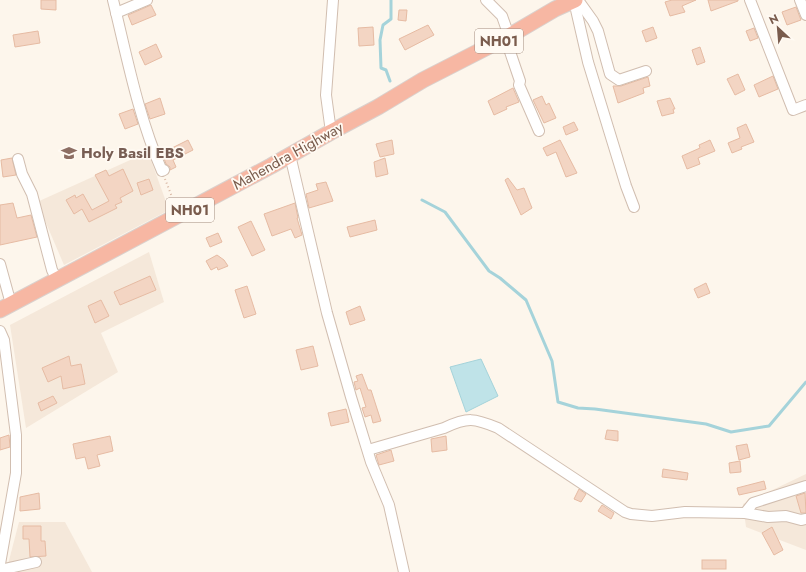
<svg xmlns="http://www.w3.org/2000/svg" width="806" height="572" viewBox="0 0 806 572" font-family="Jost,sans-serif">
	<rect width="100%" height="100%" fill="#fdf6ec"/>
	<!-- residential -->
	<g fill="#f5e8da">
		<polygon points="148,152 169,210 64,265 37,202"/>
		<polygon points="149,252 164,302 101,333 118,372 26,428 10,325"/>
		<polygon points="806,474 806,550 746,527 743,504"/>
		<polygon points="19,522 65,522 92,572 6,572"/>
	</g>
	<!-- water -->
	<polygon fill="#bfe3e8" stroke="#a5d3da" points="481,359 498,396 466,412 450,367"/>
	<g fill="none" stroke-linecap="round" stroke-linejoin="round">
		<!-- stream -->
		<g stroke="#a5d3da" stroke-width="3">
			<polyline points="390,81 386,70 381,68 380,40 383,25 391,19 391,0"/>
			<polyline points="422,200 445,212 489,271 500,278 526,300 552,361 558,402 578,408 595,409 706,424 731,432 769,426 806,382"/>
		</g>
	</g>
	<!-- building -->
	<g fill="#f3d5c3" stroke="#e6bba3">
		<polygon points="41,0 56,0 56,10 41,9"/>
		<polygon points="672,0 696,0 682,6 685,12 670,16 665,2"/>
		<polygon points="708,0 738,0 738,1 711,11"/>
		<polygon points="151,5 156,15 132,25 128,15"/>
		<polygon points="796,7 801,20 787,25 782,12"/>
		<polygon points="399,10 407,10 406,21 398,20"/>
		<polygon points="428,25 434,35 405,50 399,39"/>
		<polygon points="373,27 374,45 359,46 358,28"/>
		<polygon points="653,27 657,38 646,42 642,31"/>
		<polygon points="754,28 758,38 750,41 746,31"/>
		<polygon points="38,31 40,43 15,47 13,35"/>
		<polygon points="156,44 162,57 145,65 139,52"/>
		<polygon points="700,47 705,62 697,65 692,50"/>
		<polygon points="738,74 745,90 735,95 727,79"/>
		<polygon points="773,76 778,89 759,97 754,85"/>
		<polygon points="648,77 650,86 643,88 644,93 618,103 613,86 621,86"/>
		<polygon points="513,88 519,102 506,107 507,109 494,115 488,101"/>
		<polygon points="542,96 546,105 549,103 556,118 544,123 533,100"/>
		<polygon points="160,98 165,114 150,119 145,104"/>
		<polygon points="670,98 675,109 673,109 674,113 662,116 657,101"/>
		<polygon points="133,109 138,124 125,129 119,114"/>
		<polygon points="574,122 578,130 566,135 563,127"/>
		<polygon points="746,124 754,142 741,147 742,149 732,153 728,143 740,138 737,128"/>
		<polygon points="188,140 193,150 173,160 176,167 170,170 170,167 166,164 162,153"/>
		<polygon points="392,140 394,154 380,157 376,144"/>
		<polygon points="560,140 577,173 566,177 556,152 547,156 543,148"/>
		<polygon points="710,140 715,151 698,158 700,164 687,169 682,156 700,148 699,145"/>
		<polygon points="12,158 16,175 3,177 1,160"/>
		<polygon points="385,158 388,174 376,177 374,162"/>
		<polygon points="123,169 133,191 120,198 122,202 115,205 117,208 89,222 82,209 74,214 66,200 75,195 76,198 83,194 92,210 109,201 95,175 106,170 109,176"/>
		<polygon points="508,178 517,190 524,188 532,208 521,215 505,180"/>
		<polygon points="149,179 153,190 141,195 137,183"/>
		<polygon points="326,182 333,201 309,208 306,194 318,190 316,184"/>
		<polygon points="13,203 17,218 31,215 37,237 0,245 0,205"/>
		<polygon points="295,203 298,218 297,218 302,235 295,238 291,229 272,236 264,214"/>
		<polygon points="375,220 377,230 350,237 347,227"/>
		<polygon points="251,221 265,250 252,256 238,227"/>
		<polygon points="218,233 222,242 210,247 206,238"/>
		<polygon points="217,255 224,260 228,266 218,270 217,267 211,270 206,261"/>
		<polygon points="150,276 156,290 120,305 114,292"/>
		<polygon points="706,283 710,293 698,298 694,289"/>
		<polygon points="247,286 256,314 244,318 235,290"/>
		<polygon points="101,300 109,316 95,323 88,306"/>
		<polygon points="360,306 365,320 350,325 346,312"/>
		<polygon points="313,346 318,366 301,370 296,350"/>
		<polygon points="69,356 71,366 81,364 85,384 63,389 61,376 48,382 42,368"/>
		<polygon points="362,374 368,390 371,390 381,421 373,423 371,415 365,417 362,408 366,407 360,388 356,390 354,382 358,381 356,376"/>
		<polygon points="53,396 57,403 41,411 38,403"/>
		<polygon points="346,409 349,422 331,426 328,413"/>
		<polygon points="607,430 618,431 618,441 605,439"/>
		<polygon points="9,435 10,447 0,450 0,438"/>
		<polygon points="110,436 113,451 97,455 100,466 88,469 85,457 76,459 73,444"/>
		<polygon points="446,436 447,450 432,452 431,439"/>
		<polygon points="747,444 750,457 739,460 736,446"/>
		<polygon points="391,450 394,461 379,465 376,455"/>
		<polygon points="740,461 741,472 730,473 729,463"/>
		<polygon points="663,469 688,473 687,480 662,477"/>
		<polygon points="764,481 766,489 739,495 737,488"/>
		<polygon points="579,489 586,494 581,502 574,499"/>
		<polygon points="39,493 40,509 20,511 20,497"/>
		<polygon points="805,493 806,513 801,513 796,496"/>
		<polygon points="602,505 614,513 611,519 598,511"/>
		<polygon points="23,526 41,526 41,541 45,541 46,556 30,557 29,539 23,539"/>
		<polygon points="772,527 783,550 774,555 762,533"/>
		<rect x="702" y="560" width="24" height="9"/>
	</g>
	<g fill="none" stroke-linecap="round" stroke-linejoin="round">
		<defs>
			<g id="minor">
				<path d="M113 0C127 57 138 116 162 171L164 170"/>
				<polyline points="486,0 502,16 509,36"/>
				<polyline points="578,0 593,21 598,31 610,74 619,80 646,71"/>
				<polyline points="750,0 793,110 806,105"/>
				<polyline points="800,0 806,15"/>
				<polyline points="574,1 588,62 626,186 634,207"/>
				<polyline points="116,13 147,0"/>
				<polyline points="505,37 520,81 519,85 539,131"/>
				<polyline points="331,132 326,95 333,0"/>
				<polyline points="290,155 327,313 351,397 371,462 389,505 404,572"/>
				<polyline points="18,159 22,174 32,194 52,270 57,280"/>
				<polyline points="0,264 11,304"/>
				<polyline points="0,331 4,340 16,435 16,473 0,564"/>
				<path d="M368 450 444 428C468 417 474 418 498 428L625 512 631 514 652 516 685 512 745 513 768 517 786 516 801 520 806 519"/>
				<polyline points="745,513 753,503 806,486"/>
				<polyline points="0,570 36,562"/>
			</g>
			<polyline id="highway" points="0,310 271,166 331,132 378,107 423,80 509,36 555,9 575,0"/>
		</defs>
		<!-- minor casing -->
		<use href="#minor" stroke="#d1beb0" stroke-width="12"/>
		<!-- highway casing -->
		<use href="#highway" stroke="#dad1cd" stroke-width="17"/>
		<!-- path -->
		<polyline stroke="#d9b8a5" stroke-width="2" stroke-dasharray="1 3" stroke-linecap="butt" points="165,179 172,197"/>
		<!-- minor -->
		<use href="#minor" stroke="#fff" stroke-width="10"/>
		<!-- highway -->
		<use href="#highway" stroke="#f7b7a3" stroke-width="15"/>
	</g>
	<!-- icons -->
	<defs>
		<symbol id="school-bare" viewBox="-9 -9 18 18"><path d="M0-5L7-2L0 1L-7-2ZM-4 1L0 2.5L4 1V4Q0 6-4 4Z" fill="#8d6e63" stroke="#fffaf3" stroke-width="2.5" paint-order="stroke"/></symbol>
	</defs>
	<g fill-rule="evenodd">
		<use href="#school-bare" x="58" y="142" width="22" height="22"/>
	</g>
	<g text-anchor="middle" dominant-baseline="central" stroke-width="3.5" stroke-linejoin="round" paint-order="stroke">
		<!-- shield labels -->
		<g fill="#fffaf3" stroke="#a28b7f" stroke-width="1">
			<rect x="475" y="29" width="48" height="24" rx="3"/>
			<rect x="166" y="198" width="48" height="24" rx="3"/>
		</g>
		<g font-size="14" font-weight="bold" fill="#7a5c4d">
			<text x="499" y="41">NH01</text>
			<text x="190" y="210">NH01</text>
		</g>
		<!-- education labels -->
		<g font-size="15" font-weight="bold" fill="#785e54" stroke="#fffaf3" text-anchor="start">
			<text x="81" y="153">Holy Basil EBS</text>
		</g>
		<!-- street labels -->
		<g font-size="15" fill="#7a5c4d" stroke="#fffaf3">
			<text transform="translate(288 156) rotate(-29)">Mahendra Highway</text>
		</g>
	</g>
	<!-- north arrow -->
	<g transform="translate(778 28) rotate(334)" stroke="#fffaf3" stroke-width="3" paint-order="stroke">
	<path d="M0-3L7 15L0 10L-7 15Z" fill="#7a5c4d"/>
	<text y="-6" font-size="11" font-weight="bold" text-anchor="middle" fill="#7a5c4d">N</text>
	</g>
</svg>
